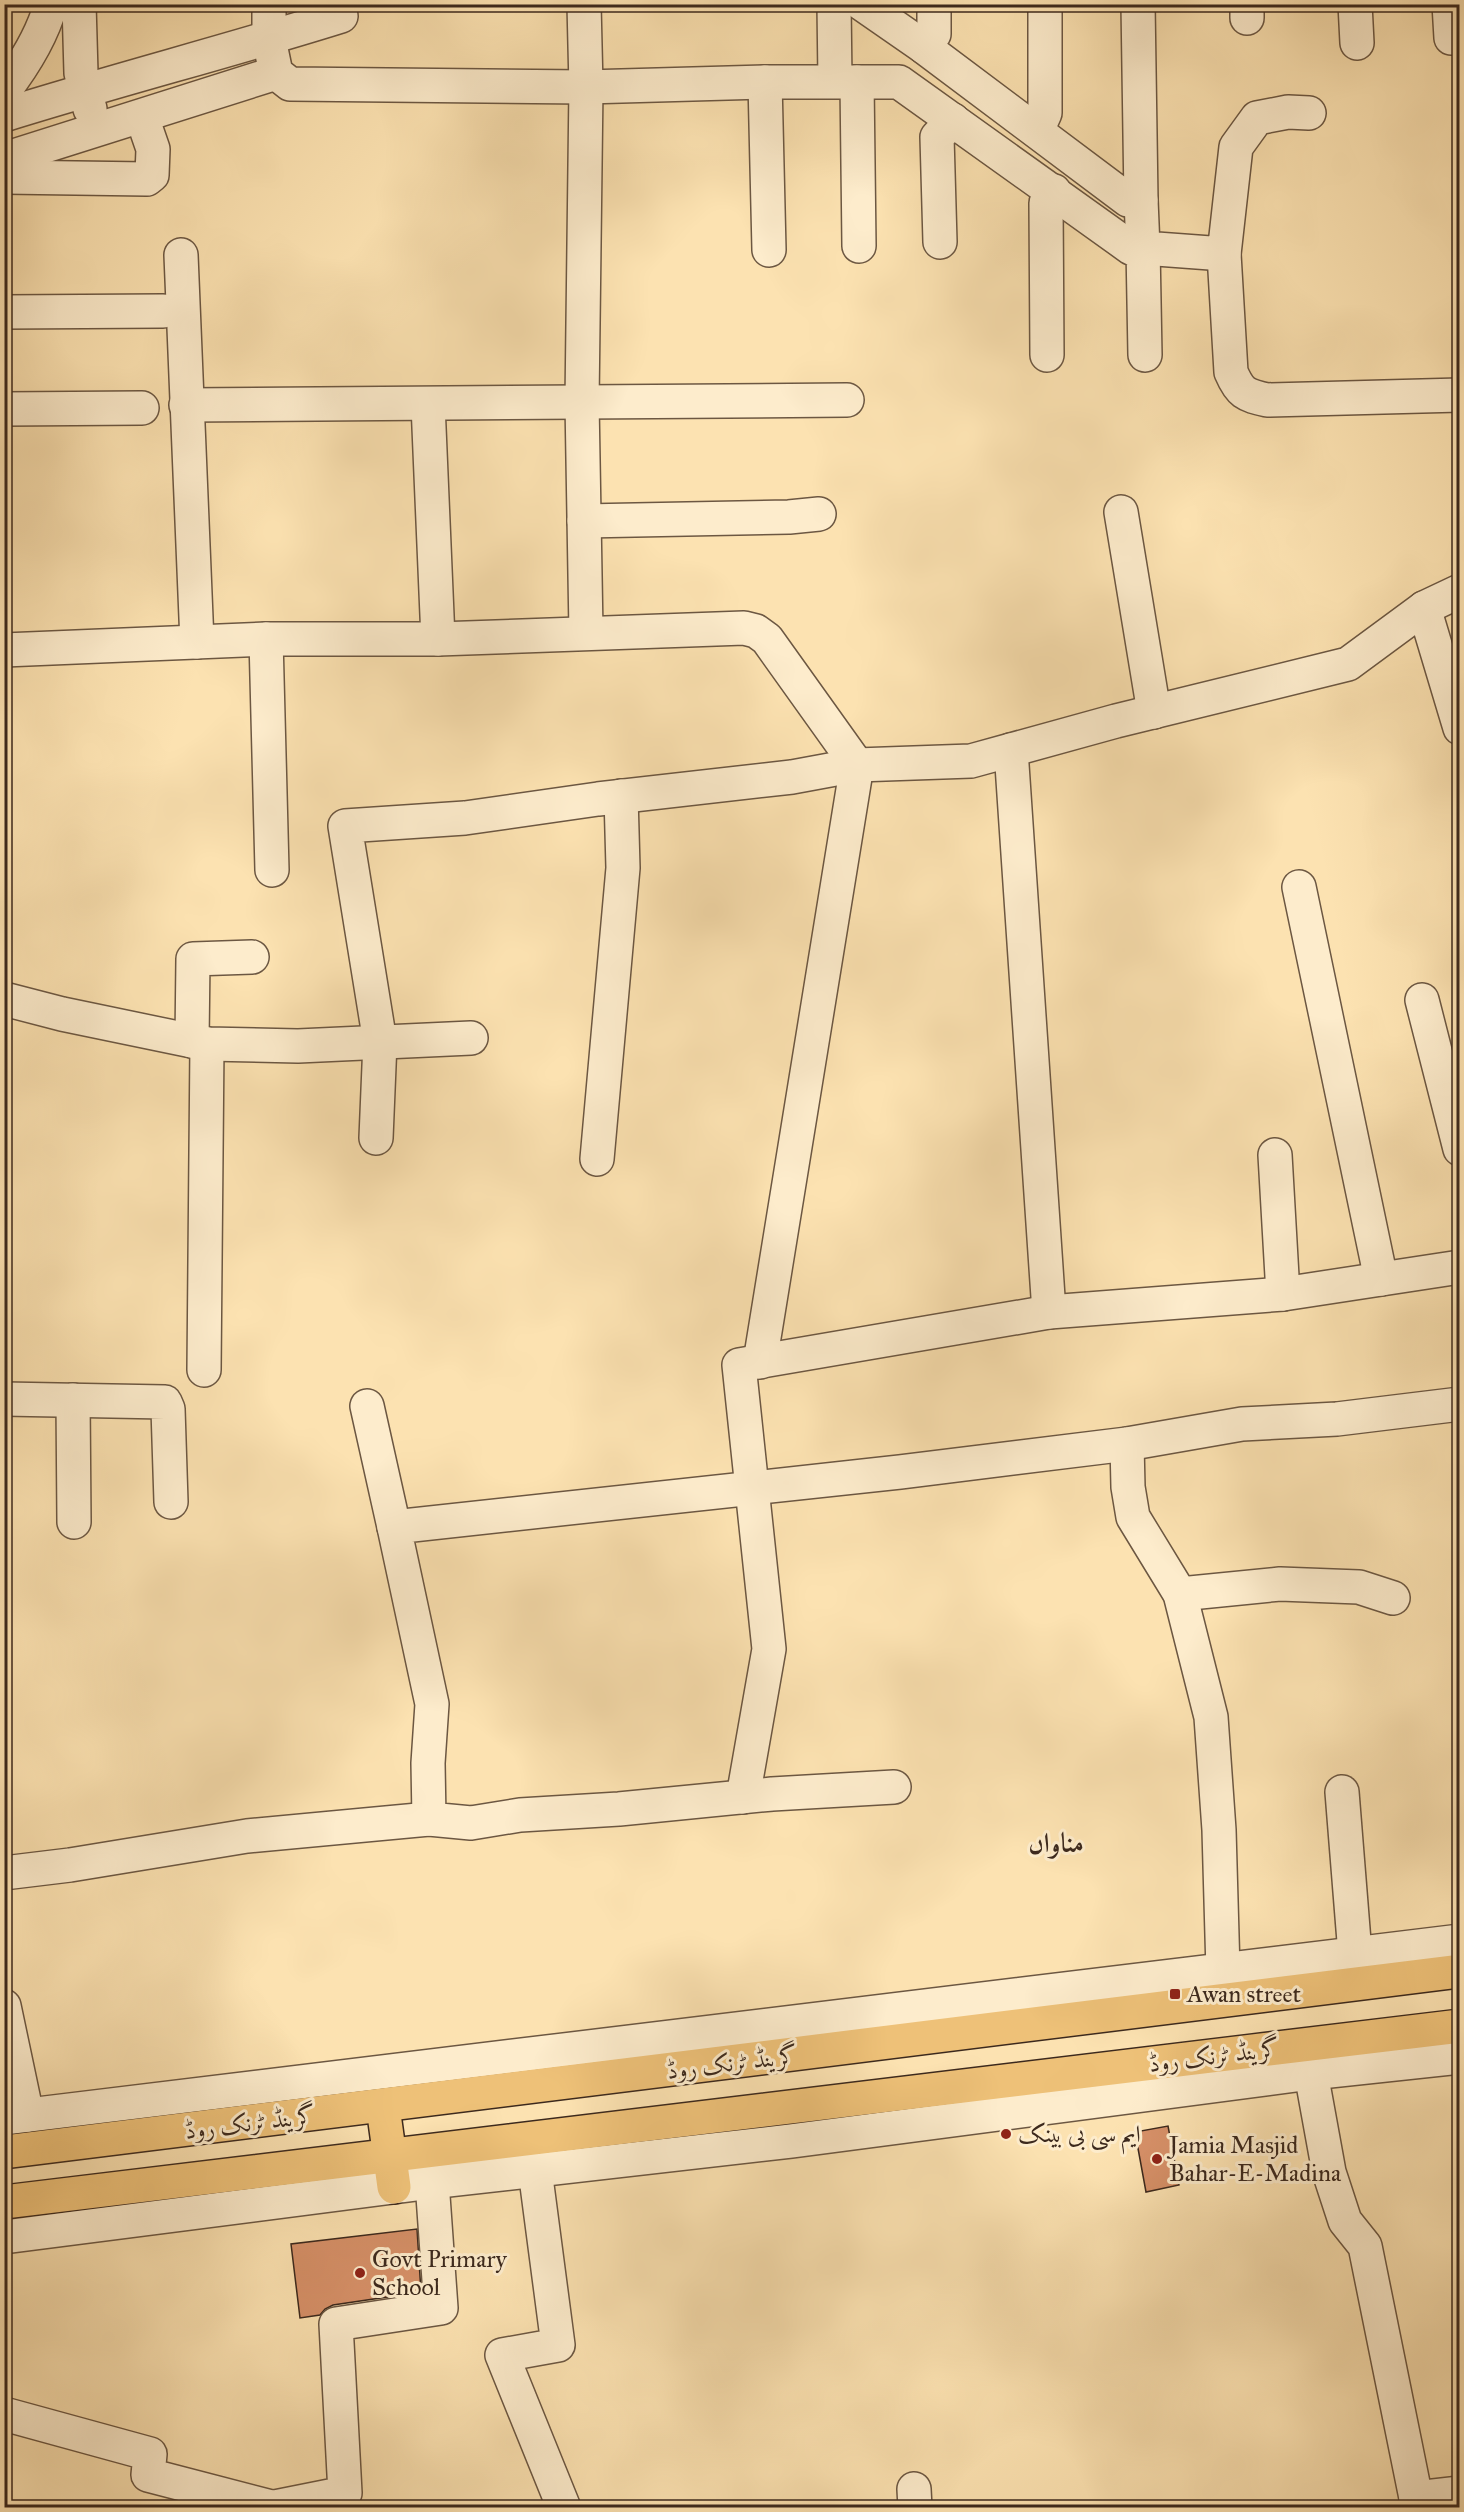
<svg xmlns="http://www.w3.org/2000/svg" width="1464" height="2512" viewBox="0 0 1464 2512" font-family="'IM FELL Great Primer',Amiri,serif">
	<rect width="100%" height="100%" fill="#fce2b1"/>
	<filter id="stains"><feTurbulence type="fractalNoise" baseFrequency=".00333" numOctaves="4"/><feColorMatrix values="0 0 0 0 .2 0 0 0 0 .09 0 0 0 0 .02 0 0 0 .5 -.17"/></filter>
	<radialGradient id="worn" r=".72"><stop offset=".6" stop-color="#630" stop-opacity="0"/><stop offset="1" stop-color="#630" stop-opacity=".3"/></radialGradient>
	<!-- building -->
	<g fill="#d69068" stroke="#3c291d" stroke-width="1.5">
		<polygon points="1168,2126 1179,2185 1146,2192 1135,2132"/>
		<polygon points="417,2229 421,2292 333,2305 325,2309 320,2315 300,2318 291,2244"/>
	</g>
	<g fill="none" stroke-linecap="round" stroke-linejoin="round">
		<defs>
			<g id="minor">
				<polyline points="79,4 81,73 90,109"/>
				<polyline points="269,4 269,39 276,73 290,84 586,87 765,82 899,82 1131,248 1143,248 1145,355"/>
				<polyline points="584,4 586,87 582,402 586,632"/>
				<polyline points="834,4 835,81"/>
				<polyline points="862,4 924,47 1128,200 1141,200 1138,4"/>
				<polyline points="1247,4 1247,18"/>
				<polyline points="1355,4 1357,43"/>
				<polyline points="1449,4 1451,38"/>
				<polyline points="924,47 934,34 934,4"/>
				<polyline points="765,82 769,250"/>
				<polyline points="857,82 859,246"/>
				<path d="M4 91C24 65 42 36 51 4"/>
				<path d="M4 115C116 80 229 51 341 16"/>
				<polyline points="1037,131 1045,113 1045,4"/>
				<polyline points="4,159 276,73"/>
				<polyline points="4,177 147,179 152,175 153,149 142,117"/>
				<polyline points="1141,200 1143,248 1224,254 1236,147 1257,118 1288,112 1309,113"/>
				<polyline points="940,242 937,137 953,120"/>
				<path d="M1224 254 1231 372C1240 393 1245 395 1267 400L1460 395"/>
				<polyline points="181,255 197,642"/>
				<polyline points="4,312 163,311"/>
				<polyline points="1047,355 1046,203 1054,191"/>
				<polyline points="428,404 438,639"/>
				<polyline points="186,405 847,400"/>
				<polyline points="4,409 142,408"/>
				<polyline points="1121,512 1154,712"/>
				<polyline points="584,521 789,517 819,514"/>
				<polyline points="1424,608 1460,728"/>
				<polyline points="266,639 272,870"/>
				<polyline points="4,650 266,639 438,639 744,628 756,631 767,639 857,765 760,1362"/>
				<polyline points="1011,750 1049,1312"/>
				<polyline points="1299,887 1381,1279"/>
				<polyline points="4,999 62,1014 207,1044 298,1046 471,1038"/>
				<polyline points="1422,1000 1460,1149"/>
				<polyline points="192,1041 193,959 252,957"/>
				<polyline points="376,1138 380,1042 345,826 465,818 598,799 792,777 857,765 971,761 1116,721 1348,664 1424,608 1460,591"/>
				<polyline points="1275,1155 1283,1294"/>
				<polyline points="597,1159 623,868 621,796"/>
				<polyline points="204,1370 207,1044"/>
				<polyline points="4,1399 165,1402 168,1409 171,1502"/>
				<polyline points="73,1400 74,1522"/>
				<polyline points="367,1406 394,1527"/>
				<polyline points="1127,1444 1128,1487 1133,1517 1180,1594 1211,1717 1219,1830 1223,1971"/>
				<polyline points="1180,1594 1280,1584 1359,1587 1393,1598"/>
				<polyline points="894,1787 772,1794 619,1809 520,1815 471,1823 429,1819 428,1763 432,1704 394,1527 900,1472 1127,1444 1242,1424 1337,1419 1460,1404"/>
				<polyline points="1342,1792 1355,1954"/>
				<polyline points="743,1797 769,1649 739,1365 1049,1312 1283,1294 1460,1267"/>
				<polyline points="4,1873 70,1865 247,1836 429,1819"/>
				<polyline points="4,2006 27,2115"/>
				<polyline points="1311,2073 1329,2172 1345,2221 1365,2246 1418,2508"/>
				<polyline points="4,2118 1460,1941"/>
				<polyline points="535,2170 558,2345 502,2355 564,2508"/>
				<polyline points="4,2237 432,2182 791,2141 1311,2073 1460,2057"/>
				<polyline points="4,2414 150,2454 148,2475 275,2508"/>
				<polyline points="914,2489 915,2508"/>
				<polyline points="1416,2498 1460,2493"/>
				<polyline points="275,2507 345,2493 336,2324 441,2308 432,2182"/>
			</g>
			<g id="highway">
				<polyline points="383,2107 394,2187"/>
				<polyline points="4,2152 1460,1971"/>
				<polyline points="4,2202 1460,2026"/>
			</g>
		</defs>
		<!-- minor casing -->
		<use href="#minor" stroke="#6c5742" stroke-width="36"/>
		<!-- highway casing -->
		<use href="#highway" stroke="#3c291d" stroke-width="36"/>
		<!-- minor -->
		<use href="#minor" stroke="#fdeccc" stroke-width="33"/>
		<!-- highway -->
		<use href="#highway" stroke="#eec178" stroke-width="33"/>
	</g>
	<!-- markers -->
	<g fill="#8f2418" stroke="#fdeccc" stroke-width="2">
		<rect x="1169" y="1988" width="12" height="12" rx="3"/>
		<circle cx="1006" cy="2134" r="6"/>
		<circle cx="1157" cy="2159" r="6"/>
		<circle cx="360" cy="2273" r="6"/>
	</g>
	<g text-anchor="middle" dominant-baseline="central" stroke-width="6" stroke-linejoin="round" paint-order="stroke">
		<!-- poi labels -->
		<g font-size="24" fill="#3c291d" stroke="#fdeccc" text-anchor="start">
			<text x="1187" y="1994">Awan street</text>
			<text x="1018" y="2134">ایم سی بی بینک</text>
			<text x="1169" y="2145">Jamia Masjid<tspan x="1169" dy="28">Bahar-E-Madina</tspan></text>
			<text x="372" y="2259">Govt Primary<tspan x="372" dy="28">School</tspan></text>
		</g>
		<!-- street labels -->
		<g font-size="24" fill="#3c291d" stroke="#fdeccc">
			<text transform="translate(1214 2056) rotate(-7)">گرینڈ ٹرنک روڈ</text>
			<text transform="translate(732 2063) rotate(-7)">گرینڈ ٹرنک روڈ</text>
			<text transform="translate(250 2123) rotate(-7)">گرینڈ ٹرنک روڈ</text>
		</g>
		<!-- quarter labels -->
		<g font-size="27" font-weight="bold" fill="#3c291d" stroke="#fdeccc">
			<text x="1056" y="1842">مناواں</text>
		</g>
	</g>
	<!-- margin -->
	<rect width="1464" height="2512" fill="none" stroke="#fce2b1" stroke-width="24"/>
	<rect x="6" y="6" width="1452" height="2500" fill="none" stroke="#3c291d" stroke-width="3"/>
	<rect x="12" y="12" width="1440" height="2488" fill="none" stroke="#3c291d" stroke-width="1.5"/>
	<rect width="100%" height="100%" filter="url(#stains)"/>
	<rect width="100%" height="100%" fill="url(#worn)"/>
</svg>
